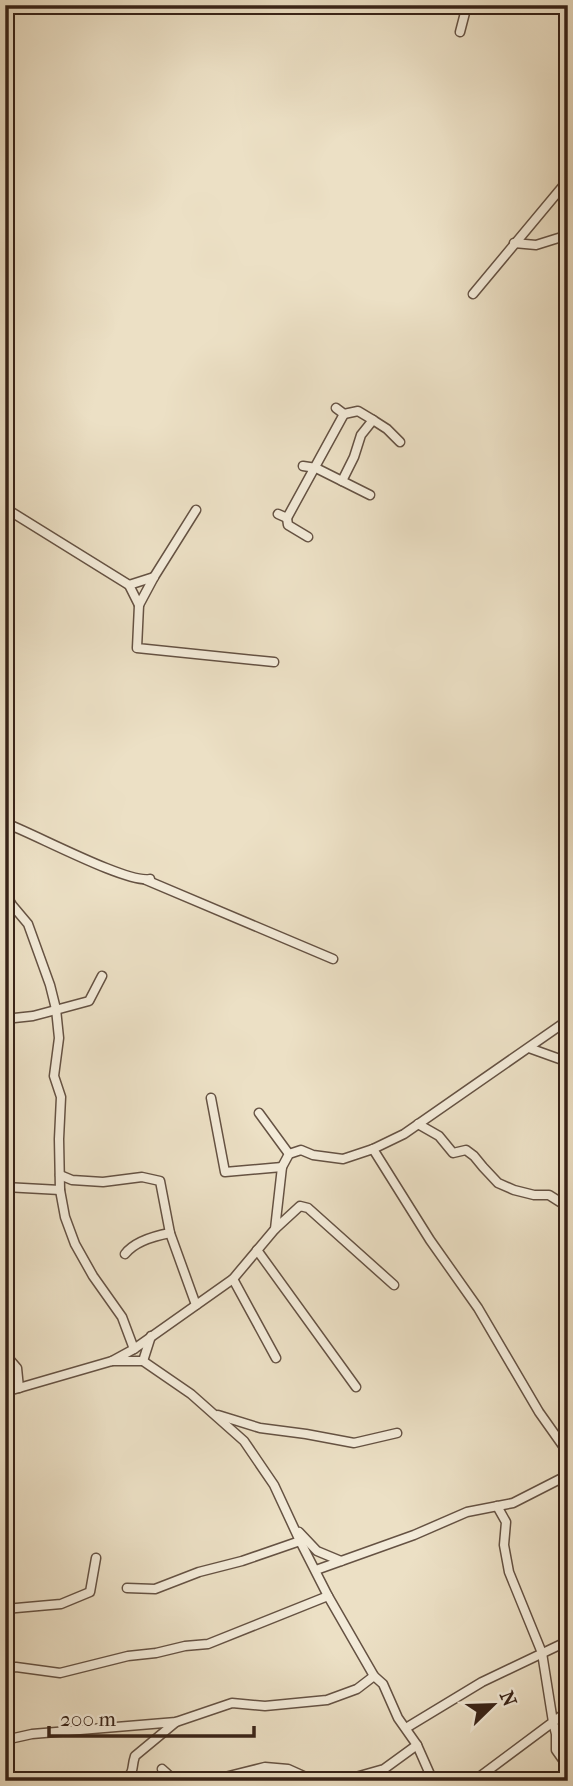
<svg xmlns="http://www.w3.org/2000/svg" width="573" height="1786" viewBox="0 0 573 1786" font-family="'IM FELL French Canon',serif">
	<rect width="100%" height="100%" fill="#ece0c5"/>
	<filter id="stains"><feTurbulence type="fractalNoise" baseFrequency=".00286" numOctaves="4"/><feColorMatrix values="0 0 0 0 .2 0 0 0 0 .09 0 0 0 0 .02 0 0 0 .5 -.17"/></filter>
	<radialGradient id="worn" r=".72"><stop offset=".6" stop-color="#630" stop-opacity="0"/><stop offset="1" stop-color="#630" stop-opacity=".3"/></radialGradient>
	<g fill="none" stroke-linecap="round" stroke-linejoin="round">
		<defs>
			<g id="street">
				<polyline points="460,32 467,5"/>
				<polyline points="514,243 536,245 568,235"/>
				<polyline points="473,294 568,180"/>
				<polyline points="336,408 344,414 358,411 373,420"/>
				<polyline points="303,466 316,468 370,495"/>
				<polyline points="342,481 354,457 361,435 373,420 387,429 400,442"/>
				<polyline points="5,508 129,585 139,605"/>
				<polyline points="196,510 154,577 139,605 137,648 274,662"/>
				<polyline points="278,514 287,518 344,414"/>
				<polyline points="287,518 288,525 308,537"/>
				<polyline points="129,585 154,577"/>
				<path d="M5 823C33 833 127 884 150 879"/>
				<polyline points="146,880 333,959"/>
				<polyline points="5,893 12,905 28,924 50,985 56,1009 59,1038 54,1076 61,1097 59,1139 60,1190 65,1217 75,1244 93,1276 122,1317 134,1349"/>
				<polyline points="5,1019 33,1016 89,1001 102,976"/>
				<polyline points="529,1048 568,1062"/>
				<polyline points="211,1098 225,1172 282,1167"/>
				<polyline points="259,1113 289,1154"/>
				<polyline points="418,1124 439,1136 453,1153 466,1150 474,1156 483,1167 498,1183 514,1190 534,1195 549,1195 568,1207"/>
				<polyline points="373,1149 430,1240 478,1308 539,1412 568,1453"/>
				<polyline points="60,1175 72,1180 103,1182 142,1177 160,1181 170,1233 196,1305"/>
				<polyline points="5,1187 60,1190"/>
				<polyline points="275,1229 300,1206 308,1208 394,1285"/>
				<polyline points="257,1250 356,1387"/>
				<path d="M125 1254C135 1241 154 1236 170 1233"/>
				<polyline points="233,1279 276,1358"/>
				<polyline points="5,1354 17,1368 19,1388"/>
				<polyline points="112,1361 134,1349 233,1279 275,1229 282,1167 289,1154 301,1150 313,1155 343,1159 373,1149 404,1134 568,1020"/>
				<polyline points="143,1361 151,1336"/>
				<polyline points="5,1392 112,1361 143,1361 191,1394 244,1441 274,1485 300,1541 328,1596 374,1676 383,1684 398,1718 417,1745 433,1781"/>
				<polyline points="218,1415 260,1428 306,1434 354,1443 397,1433"/>
				<polyline points="299,1532 317,1551 341,1561"/>
				<polyline points="316,1570 414,1535 467,1512 513,1503 568,1475"/>
				<polyline points="127,1588 155,1589 199,1572 242,1561 300,1541"/>
				<polyline points="5,1609 61,1604 90,1592 96,1558"/>
				<polyline points="5,1668 16,1667 60,1673 128,1656 156,1653 185,1646 208,1644 328,1596"/>
				<polyline points="568,1711 553,1722 556,1734 556,1750 568,1767"/>
				<polyline points="406,1728 482,1682 568,1641"/>
				<polyline points="5,1740 32,1734 176,1722 232,1703 265,1706 327,1700 357,1689 374,1676"/>
				<polyline points="162,1769 172,1778 180,1781"/>
				<path d="M119 1781C137 1773 130 1771 135 1756L176 1722"/>
				<polyline points="209,1781 265,1767 288,1769 308,1778 345,1780 384,1769 417,1745"/>
				<polyline points="474,1781 553,1722 542,1653 509,1572 504,1545 506,1522 497,1506"/>
			</g>
		</defs>
		<!-- street casing -->
		<use href="#street" stroke="#655243" stroke-width="11"/>
		<!-- street -->
		<use href="#street" stroke="#f3ebd9" stroke-width="8"/>
	</g>
	<!-- margin -->
	<rect width="573" height="1786" fill="none" stroke="#ece0c5" stroke-width="28"/>
	<rect x="7" y="7" width="559" height="1772" fill="none" stroke="#382318" stroke-width="3.5"/>
	<rect x="14" y="14" width="545" height="1758" fill="none" stroke="#382318" stroke-width="2"/>
	<!-- north arrow -->
	<g transform="translate(493 1705) rotate(67)" stroke="#f3ebd9" stroke-width="5" paint-order="stroke">
	<path d="M0-5L12 26L0 18L-12 26Z" fill="#382318"/>
	<text y="-10" font-size="19" font-weight="bold" text-anchor="middle" fill="#382318">N</text>
	</g>
	<!-- scale -->
	<path d="M49 1726v10h205v-10" fill="none" stroke="#382318" stroke-width="3.5"/>
	<text x="60" y="1726" font-size="21" fill="#382318" stroke="#f3ebd9" stroke-width="5" paint-order="stroke">200 m</text>
	<rect width="100%" height="100%" filter="url(#stains)"/>
	<rect width="100%" height="100%" fill="url(#worn)"/>
</svg>
